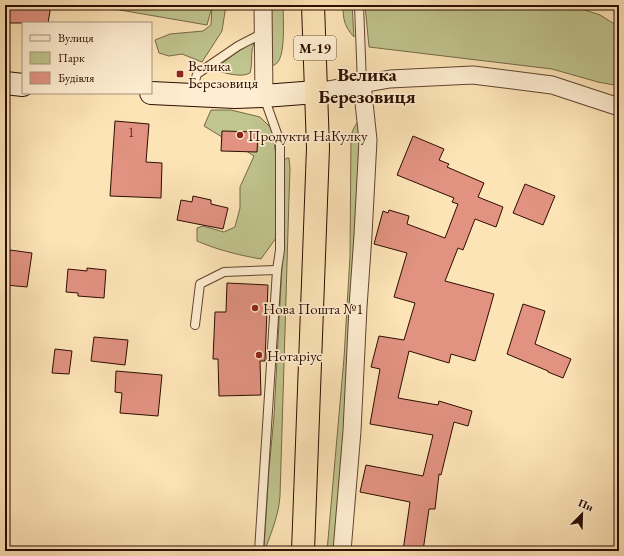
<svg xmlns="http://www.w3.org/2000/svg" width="624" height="556" viewBox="0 0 624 556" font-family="'EB Garamond',serif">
	<rect width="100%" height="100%" fill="#fde4b7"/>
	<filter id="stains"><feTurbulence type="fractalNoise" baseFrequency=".005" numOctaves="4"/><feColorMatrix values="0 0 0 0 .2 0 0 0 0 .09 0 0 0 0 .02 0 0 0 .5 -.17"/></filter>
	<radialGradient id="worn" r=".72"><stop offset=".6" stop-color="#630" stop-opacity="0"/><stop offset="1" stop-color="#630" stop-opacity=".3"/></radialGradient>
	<!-- green -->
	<g fill="#c0c48e" stroke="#766847">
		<polygon points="91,5 226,5 222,31 202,62 182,54 169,56 159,53 155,40 170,34 203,31 211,25 212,7 207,25"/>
		<path d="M272 5H283C283 17 286 54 277 63 276 64 274 65 272 66L270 18Z"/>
		<path d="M343 5H352L354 37C344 26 343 19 343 5Z"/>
		<polygon points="365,5 580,5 579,8 600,15 619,27 619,86 598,82 552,69 369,47"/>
		<path d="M254 43C250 53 253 63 250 73 241 78 226 73 217 71V68C229 58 239 49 254 43Z"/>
		<path d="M211 110H231L260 117 273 130 279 186 276 238 261 259C238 255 218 250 197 241V228L203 226 224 232 235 227 240 208V187L254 156 234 143 222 137 204 126Z"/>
		<path d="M360 119 362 163 336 551H327L344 358 350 256 351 136C353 129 355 125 360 119Z"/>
		<path d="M287 158H289L290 169 289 198 280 496C279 513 272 531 266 547L264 548 269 469 274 416 282 265 283 165 284 160Z"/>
	</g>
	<!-- building -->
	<g fill="#e19281" stroke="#2c0d00">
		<polygon points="5,5 51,5 48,23 5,23"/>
		<polygon points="115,121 149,124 146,162 162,163 161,198 110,196"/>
		<polygon points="222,131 258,132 257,152 221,151"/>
		<polygon points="413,136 444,149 439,160 449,164 447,167 484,183 478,197 503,207 496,227 475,219 463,250 458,248 445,281 494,294 475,361 451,354 449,363 409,351 398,398 438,405 439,401 472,411 468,426 454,422 441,475 439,474 435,509 429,509 423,551 403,551 410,502 360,492 366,465 423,476 433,435 370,424 380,369 371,367 379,336 404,340 415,303 394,297 407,253 374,244 383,211 388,213 389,210 409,216 407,224 445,238 458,204 452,202 454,198 397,175"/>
		<polygon points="525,184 555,196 543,225 513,213"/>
		<polygon points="193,196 211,200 211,204 228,208 223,229 177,220 181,200 192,202"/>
		<polygon points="10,250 32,253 27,287 6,285"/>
		<polygon points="87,268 106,270 104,298 78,296 78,293 66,292 68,269 87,271"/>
		<polygon points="227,283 268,285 265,361 260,361 261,395 219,396 218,359 213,359 215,312 226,312"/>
		<polygon points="523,304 545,311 535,344 571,359 563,378 548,372 548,371 507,354"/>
		<polygon points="94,337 128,340 125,365 91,361"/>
		<polygon points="55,349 72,351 69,374 52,373"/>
		<polygon points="116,371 162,375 158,416 120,413 122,393 115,392"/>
	</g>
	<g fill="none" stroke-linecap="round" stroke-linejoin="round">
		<defs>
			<g id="lane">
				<polyline points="359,5 362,84"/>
				<polyline points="191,95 197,74 238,46 263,33"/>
				<polyline points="195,325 200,284 224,272 277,270"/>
				<polyline points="259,551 277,270 280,250 280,142 264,97"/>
			</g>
			<g id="street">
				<polyline points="263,5 264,96"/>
				<polyline points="316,92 390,79 473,75 552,85 619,107"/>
				<polyline points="342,551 352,431 358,307 363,235 368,140 362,84"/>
			</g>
			<g id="secondary">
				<polyline points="5,83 23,85"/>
				<polyline points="151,93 235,97 264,96 316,92"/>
			</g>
			<polyline id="highway" points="303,551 318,148 313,5"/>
		</defs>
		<!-- lane casing -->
		<use href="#lane" stroke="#60432e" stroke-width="10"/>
		<!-- street casing -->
		<use href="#street" stroke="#60432e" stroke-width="19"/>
		<!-- secondary casing -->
		<use href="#secondary" stroke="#2c0d00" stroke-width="24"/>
		<!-- highway casing -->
		<use href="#highway" stroke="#2c0d00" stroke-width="24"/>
		<!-- lane -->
		<use href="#lane" stroke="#feedd0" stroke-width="8"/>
		<!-- street -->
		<use href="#street" stroke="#feedd0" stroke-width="17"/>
		<!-- secondary -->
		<use href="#secondary" stroke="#feedd0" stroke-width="22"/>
		<!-- highway -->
		<use href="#highway" stroke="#fde4b7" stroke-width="22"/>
	</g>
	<!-- markers -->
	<g fill="#8f2418" stroke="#feedd0" stroke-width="1.5">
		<rect x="176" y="70" width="8" height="8" rx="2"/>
		<circle cx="240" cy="135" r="4"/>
		<circle cx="255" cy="308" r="4"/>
		<circle cx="259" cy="355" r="4"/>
	</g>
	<g text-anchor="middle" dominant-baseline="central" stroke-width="3.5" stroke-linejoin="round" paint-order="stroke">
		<!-- number labels -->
		<g font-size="13" fill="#592e20">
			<text x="131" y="132">1</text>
		</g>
		<!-- shield labels -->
		<rect fill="#feedd0" stroke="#6b503e" stroke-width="1" x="294" y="36" width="42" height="24" rx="3"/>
		<g font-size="14" font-weight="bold" fill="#2c0d00">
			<text x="315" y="48">М-19</text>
		</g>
		<!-- poi labels -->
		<g font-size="15" fill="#2c0d00" stroke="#feedd0" text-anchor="start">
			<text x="188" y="65">Велика<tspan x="188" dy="17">Березовиця</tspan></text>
			<text x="248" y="135">Продукти НаКулку</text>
			<text x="263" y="308">Нова Пошта №1</text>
			<text x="267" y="355">Нотаріус</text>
		</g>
		<!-- district labels -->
		<g font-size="19" font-weight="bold" fill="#2c0d00" stroke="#feedd0">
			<text x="367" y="74">Велика<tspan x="367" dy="22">Березовиця</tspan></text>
		</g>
	</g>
	<!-- margin -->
	<rect width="624" height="556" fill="none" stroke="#fde4b7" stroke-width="20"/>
	<rect x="6" y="6" width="612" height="544" fill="none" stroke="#2c0d00" stroke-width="2"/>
	<rect x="10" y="10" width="604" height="536" fill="none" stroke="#2c0d00"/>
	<!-- legend -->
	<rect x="22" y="22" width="130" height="72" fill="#feedd0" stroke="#aa937d"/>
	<rect x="30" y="35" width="20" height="6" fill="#feedd0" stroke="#aa937d"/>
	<text x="58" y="42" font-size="12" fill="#2c0d00">Вулиця</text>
	<rect x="30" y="52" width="20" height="12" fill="#c0c48e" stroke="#aa937d"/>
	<text x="58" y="62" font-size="12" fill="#2c0d00">Парк</text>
	<rect x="30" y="72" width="20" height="12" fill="#e19281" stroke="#aa937d"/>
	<text x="58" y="82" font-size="12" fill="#2c0d00">Будівля</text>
	<!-- north arrow -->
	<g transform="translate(582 514) rotate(23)" stroke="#feedd0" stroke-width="3" paint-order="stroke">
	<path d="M0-3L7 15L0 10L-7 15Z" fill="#2c0d00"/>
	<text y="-6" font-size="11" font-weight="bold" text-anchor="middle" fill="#2c0d00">Пн</text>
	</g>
	<rect width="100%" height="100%" filter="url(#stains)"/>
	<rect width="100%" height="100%" fill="url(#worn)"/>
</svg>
